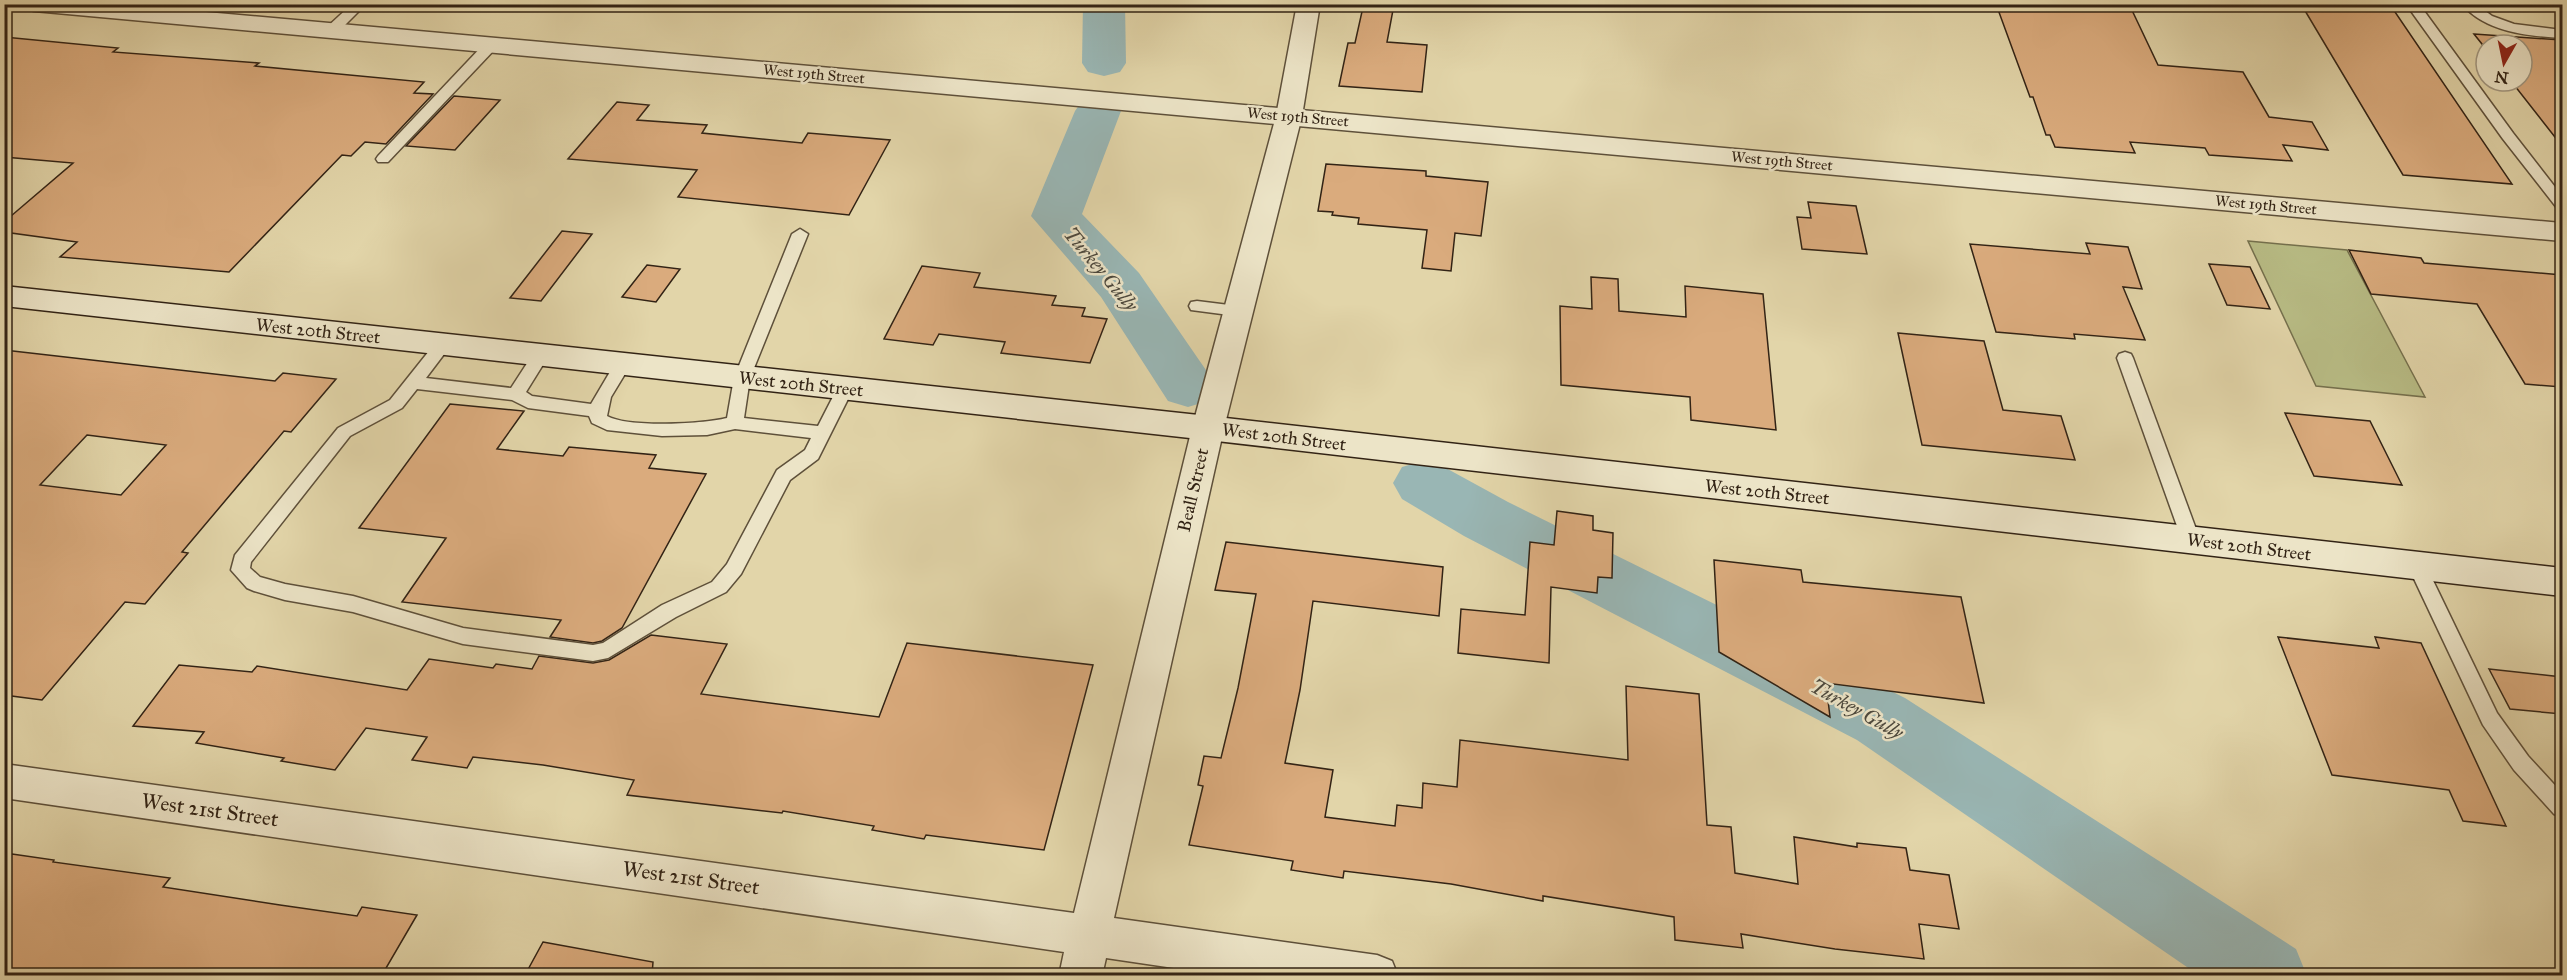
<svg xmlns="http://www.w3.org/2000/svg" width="2567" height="980" viewBox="0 0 2567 980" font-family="'IM FELL Great Primer',serif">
	<rect width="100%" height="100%" fill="#e2d5a9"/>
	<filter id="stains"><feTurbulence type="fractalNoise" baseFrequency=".00333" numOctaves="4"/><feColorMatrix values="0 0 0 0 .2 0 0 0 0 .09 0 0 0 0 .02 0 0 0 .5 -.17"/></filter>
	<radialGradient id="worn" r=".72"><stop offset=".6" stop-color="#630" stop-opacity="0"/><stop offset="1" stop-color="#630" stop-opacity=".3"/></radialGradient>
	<!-- green -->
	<polygon fill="#b8bc85" stroke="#75704d" stroke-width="1.5" points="2248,241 2347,250 2425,397 2316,386"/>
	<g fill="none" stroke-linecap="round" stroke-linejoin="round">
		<!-- river -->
		<g fill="#99b6b4" fill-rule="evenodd">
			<polygon points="1083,4 1125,4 1126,63 1120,72 1104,76 1088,72 1082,63"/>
			<polygon points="1098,97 1114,101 1121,111 1082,214 1139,273 1208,373 1216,387 1208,401 1188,407 1168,401 1101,297 1031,216 1075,111 1082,101"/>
			<polygon points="1423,461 1444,467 1508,502 1905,698 2296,949 2307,976 2200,976 1857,740 1464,536 1402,499 1393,483 1402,467"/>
		</g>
	</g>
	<!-- building -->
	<g fill="#daab7d" stroke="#322315" stroke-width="1.5" fill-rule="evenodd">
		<polygon points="1996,4 2129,4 2158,65 2243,72 2269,117 2312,122 2328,150 2283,145 2292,161 2209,155 2205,148 2130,142 2135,153 2055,147 2050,135 2046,135 2033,97 2030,97"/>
		<polygon points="2301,4 2393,9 2512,184 2403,175"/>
		<polygon points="1363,7 1393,10 1387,42 1427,45 1422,92 1339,86 1348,43 1355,43"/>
		<polygon points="2474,34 2562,40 2562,146 2511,81 2522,81 2522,45 2486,45 2486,49"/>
		<polygon points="4,37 118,48 113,52 259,63 255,66 424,82 414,93 433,94 386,144 365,142 351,156 342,155 229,272 60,257 77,242 4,232 4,222 73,163 4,157"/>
		<polygon points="454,96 500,100 455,150 406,146"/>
		<polygon points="617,102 649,105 637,120 707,125 702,133 802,143 808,133 890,140 849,215 678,197 697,170 568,159"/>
		<polygon points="1326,164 1426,171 1426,176 1488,182 1481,236 1455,233 1451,271 1422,268 1427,230 1358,224 1359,218 1332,215 1333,212 1318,211"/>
		<polygon points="1808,202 1856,206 1867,254 1802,249 1797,217 1811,218"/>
		<polygon points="562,231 592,234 541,301 510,298"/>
		<polygon points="2086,243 2128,247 2142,289 2123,287 2145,340 2074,334 2075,339 1996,332 1970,244 2090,254"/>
		<polygon points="2349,250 2421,258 2424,263 2562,275 2562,387 2525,384 2477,304 2371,294"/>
		<polygon points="2209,264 2250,267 2270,309 2227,305"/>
		<polygon points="647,265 680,269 656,302 622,297"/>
		<polygon points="922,266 980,273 974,287 1056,296 1052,305 1085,308 1082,316 1107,319 1090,363 1001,353 1005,342 939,334 933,345 884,339"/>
		<polygon points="1591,277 1618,279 1619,311 1686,317 1685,286 1763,294 1776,430 1691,420 1690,397 1561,385 1560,306 1592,309"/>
		<polygon points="1898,333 1984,341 2003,410 2061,416 2075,460 1922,445"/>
		<path d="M4 350 275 381 283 373 336 379 291 432 284 431 182 552 188 553 145 604 125 602 42 700 4 695ZM87 435 166 445 121 495 40 485Z"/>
		<polygon points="450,404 524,411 497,449 563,456 569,447 656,455 649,468 706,474 622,628 602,641 593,643 550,637 561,620 402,602 446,538 359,528"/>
		<polygon points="2285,413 2370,421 2402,485 2314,476"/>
		<polygon points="1557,511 1593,516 1593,530 1613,533 1612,578 1598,577 1597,593 1551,587 1549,663 1458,653 1461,609 1525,615 1530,542 1554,545"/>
		<polygon points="1226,542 1443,567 1439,616 1313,601 1300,690 1285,763 1333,770 1325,817 1395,826 1397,805 1422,808 1423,783 1457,787 1460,740 1628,760 1626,686 1699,694 1707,825 1731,827 1735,873 1798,884 1794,837 1857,847 1857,843 1906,848 1910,870 1949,875 1959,929 1919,924 1924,959 1835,949 1741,934 1743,948 1675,940 1674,917 1543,896 1543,901 1451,884 1344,871 1343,878 1291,870 1293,861 1189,845 1203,786 1198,785 1204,756 1221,758 1238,688 1256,594 1215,590"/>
		<polygon points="1714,560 1801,570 1803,582 1961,597 1984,703 1826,683 1830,717 1719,652"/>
		<polygon points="651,635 727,644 701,694 879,717 907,643 1093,665 1044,850 926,835 924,839 872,830 874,826 783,811 782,813 627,795 634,780 543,765 473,757 467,768 412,760 427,737 366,728 335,770 281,761 284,758 196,743 204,732 133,726 179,665 252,672 257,666 407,690 429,659 493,668 496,664 532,669 539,656 593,663 609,660"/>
		<polygon points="2278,637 2379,648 2375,637 2421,643 2506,826 2463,821 2449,790 2332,775"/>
		<polygon points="2489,669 2562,677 2562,714 2510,709"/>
		<polygon points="12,854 54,860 53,862 170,878 163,887 280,905 357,916 362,907 417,915 382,975 4,975 4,864"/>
		<polygon points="543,942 653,962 652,975 525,975"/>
	</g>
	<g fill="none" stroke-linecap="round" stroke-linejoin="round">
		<defs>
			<g id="service">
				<polygon points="352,4 366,4 336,34 326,34 325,31 326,28"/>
				<polygon points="2406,4 2419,4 2513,133 2562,196 2562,209 2557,208 2503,139"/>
				<path d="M2462 4H2476L2492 16 2514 24 2562 30V38C2528 36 2485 32 2462 4Z"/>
				<polygon points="491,41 498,45 496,48 388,162 378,162 376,159 378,156 486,42"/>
				<path d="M800 229 808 234 750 378 744 418 818 426 839 385H851L853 389 818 459 790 480 741 574 726 592 676 617 608 658 593 661 463 644 353 612 285 600 254 591 247 588 231 570 235 555 338 428 390 400 437 341H449L451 345 426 378 511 388 535 351H547L549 355 526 392 532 396 591 404 617 360H629L631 364 611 397 607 416C629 428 702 424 727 418L734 378 792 234ZM417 389 512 400 528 408 589 416 592 423 607 430 662 436 707 435 735 429 811 438 805 450 777 470 727 564 712 582 662 605 603 643 593 645 463 628 353 596 285 584 260 577 250 568 251 562 350 436 402 408Z"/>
				<polygon points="1197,301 1237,306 1243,307 1245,311 1243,315 1237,316 1191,310 1189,306 1191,302"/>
				<polygon points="2125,352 2131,354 2133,358 2200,540 2198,545 2191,547 2184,545 2182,540 2117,358 2119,354"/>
				<polygon points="2417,559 2424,561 2426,566 2497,713 2528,756 2562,793 2562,817 2554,814 2514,770 2483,725 2408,566 2410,561"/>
			</g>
			<polygon id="minor" points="1297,4 1320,4 1302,116 1224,428 1114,918 1377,955 1392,961 1398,976 1228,976 1106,958 1102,976 1059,976 1064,952 4,798 4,764 1074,913 1192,428 1276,116"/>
			<polygon id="tertiary" points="23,4 117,4 2562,223 2562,241 34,11 26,9"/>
			<polygon id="secondary" points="4,286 1208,416 2562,568 2562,596 1208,440 4,306"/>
		</defs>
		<!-- service casing -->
		<use href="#service" stroke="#5e503a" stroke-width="3"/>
		<!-- minor casing -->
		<use href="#minor" stroke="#5e503a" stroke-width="3"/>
		<!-- tertiary casing -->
		<use href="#tertiary" stroke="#5e503a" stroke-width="3"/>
		<!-- secondary casing -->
		<use href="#secondary" stroke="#322315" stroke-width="3"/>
		<!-- service -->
		<use href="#service" fill="#ece4c7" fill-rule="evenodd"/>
		<!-- minor -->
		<use href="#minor" fill="#ece4c7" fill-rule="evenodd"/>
		<!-- tertiary -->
		<use href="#tertiary" fill="#ece4c7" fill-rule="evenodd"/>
		<!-- secondary -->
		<use href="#secondary" fill="#ece4c7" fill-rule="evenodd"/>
	</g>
	<g text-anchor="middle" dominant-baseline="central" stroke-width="5" stroke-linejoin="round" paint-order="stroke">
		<!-- far-street labels -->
		<g font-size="15" fill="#322315" stroke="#ece4c7">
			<text transform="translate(814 74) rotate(5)">West 19th Street</text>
			<text transform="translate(1298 117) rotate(5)">West 19th Street</text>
			<text transform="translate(1782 161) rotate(5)">West 19th Street</text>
			<text transform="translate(2266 205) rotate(5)">West 19th Street</text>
		</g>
		<!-- street labels -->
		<g font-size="18" fill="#322315" stroke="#ece4c7">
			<text transform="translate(318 331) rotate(6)">West 20th Street</text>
			<text transform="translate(801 384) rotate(6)">West 20th Street</text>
			<text transform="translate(1284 437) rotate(7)">West 20th Street</text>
			<text transform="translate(1193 490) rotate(-77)">Beall Street</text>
			<text transform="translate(1767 492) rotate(6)">West 20th Street</text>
			<text transform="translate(2249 547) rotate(7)">West 20th Street</text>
		</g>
		<!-- water labels -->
		<g font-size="20" font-style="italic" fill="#4c483d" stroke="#ece4c7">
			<text transform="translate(1101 269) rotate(50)">Turkey Gully</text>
			<text transform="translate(1857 709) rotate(29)">Turkey Gully</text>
		</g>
		<!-- near-street labels -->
		<g font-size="21" fill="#322315" stroke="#ece4c7">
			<text transform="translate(210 810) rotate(8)">West 21st Street</text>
			<text transform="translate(691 878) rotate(8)">West 21st Street</text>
		</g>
	</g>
	<!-- margin -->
	<rect width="2567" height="980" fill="none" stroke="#e2d5a9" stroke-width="24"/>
	<rect x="6" y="6" width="2555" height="968" fill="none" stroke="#322315" stroke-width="3"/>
	<rect x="12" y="12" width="2543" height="956" fill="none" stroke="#322315" stroke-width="1.5"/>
	<!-- north arrow -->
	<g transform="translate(2504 63) rotate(189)"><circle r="28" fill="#ece4c7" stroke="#a29780" stroke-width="1.5"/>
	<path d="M0-4.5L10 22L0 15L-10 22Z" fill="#8f2418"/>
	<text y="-9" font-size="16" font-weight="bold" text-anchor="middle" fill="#322315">N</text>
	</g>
	<rect width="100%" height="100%" filter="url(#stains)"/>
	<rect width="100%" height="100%" fill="url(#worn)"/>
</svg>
